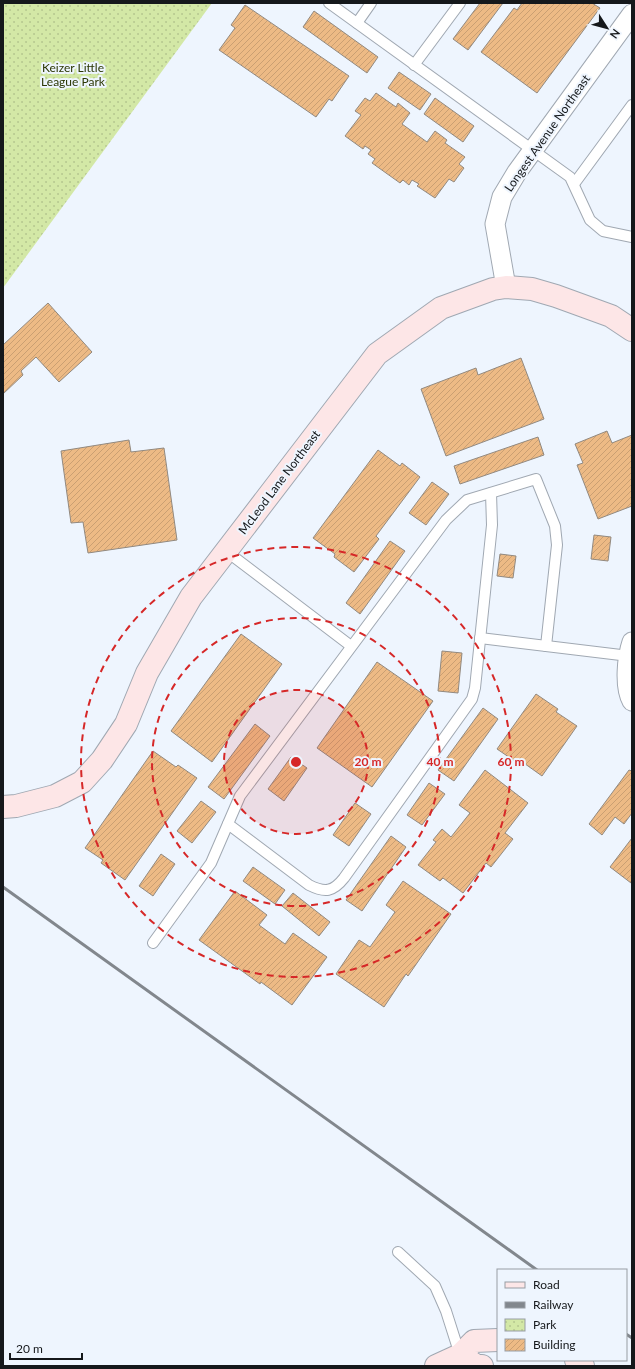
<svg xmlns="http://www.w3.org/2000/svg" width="635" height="1369" viewBox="0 0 635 1369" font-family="Lato,sans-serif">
	<defs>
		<pattern id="park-dots" width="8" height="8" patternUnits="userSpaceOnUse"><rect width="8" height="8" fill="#d3e8a6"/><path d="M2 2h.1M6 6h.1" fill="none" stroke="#b4c68e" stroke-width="1.8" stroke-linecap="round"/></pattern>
		<pattern id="building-hatch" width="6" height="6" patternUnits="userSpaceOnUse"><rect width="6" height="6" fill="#edba85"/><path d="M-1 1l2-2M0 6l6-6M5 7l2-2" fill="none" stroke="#ca9f72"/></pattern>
	</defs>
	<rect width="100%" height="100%" fill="#eef5fe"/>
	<!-- park -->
	<polygon fill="url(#park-dots)" points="3,3 212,3 3,288"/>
	<!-- building -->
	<g fill="url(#building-hatch)" stroke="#918980">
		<polygon points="480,3 503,3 468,50 453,39"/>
		<polygon points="522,3 592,3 600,8 537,93 481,52 514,8 517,10"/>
		<polygon points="245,5 349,76 332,101 329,99 316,117 219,50 235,28 231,25"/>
		<polygon points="314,11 378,57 367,73 303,27"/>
		<polygon points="399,72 431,94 420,110 388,88"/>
		<polygon points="376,93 396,107 398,103 410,113 402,124 427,142 435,131 447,140 445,143 465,157 459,164 464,168 454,182 449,179 435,198 417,186 419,184 412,180 409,185 403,180 400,183 372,163 375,159 368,154 371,150 365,146 363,149 345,136 361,115 355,111 365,98 370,101"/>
		<polygon points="435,98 474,126 463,142 424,114"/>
		<polygon points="48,303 92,352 59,382 36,357 21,371 23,375 3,394 3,345"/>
		<polygon points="521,358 544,419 446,456 421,389 476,368 478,375"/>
		<polygon points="607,431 612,443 632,435 632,506 598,519 577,465 583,463 575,444"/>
		<polygon points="538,437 544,455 460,484 454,466"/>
		<polygon points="129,440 131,452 164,448 177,540 88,553 83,522 71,523 61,451"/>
		<polygon points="378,450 400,466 402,463 420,477 376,536 379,539 354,572 334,557 335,554 313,538"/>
		<polygon points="432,482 449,494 426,525 409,513"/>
		<polygon points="594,535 611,537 608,561 591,559"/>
		<polygon points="390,541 405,551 360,614 346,603"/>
		<polygon points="500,554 516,556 513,578 497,576"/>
		<polygon points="241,634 282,664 212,762 171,731"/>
		<polygon points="442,651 462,653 458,693 438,691"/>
		<polygon points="377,662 433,701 372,787 317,748"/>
		<polygon points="536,694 558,709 556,712 577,726 542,776 521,761 519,764 497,749"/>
		<polygon points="483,708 498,719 454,781 438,770"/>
		<polygon points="255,724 270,736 224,799 208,787"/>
		<polygon points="153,751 176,767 178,765 197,778 125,880 101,863 103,860 85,848"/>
		<polygon points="291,757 307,768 284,801 268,789"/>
		<polygon points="485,770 528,803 505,833 513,839 491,867 486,863 463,893 443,878 440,881 418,865 436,842 433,840 442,829 451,837 470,813 459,805"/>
		<polygon points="629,770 632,771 632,813 624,824 615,817 602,835 589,824"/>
		<polygon points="429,783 445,794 422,825 407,815"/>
		<polygon points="201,801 216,812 192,843 177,831"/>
		<polygon points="355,803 371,814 349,846 333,835"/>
		<polygon points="391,836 406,847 362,911 346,900"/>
		<polygon points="632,838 632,881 631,883 610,867"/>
		<polygon points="161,854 175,864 153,896 139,886"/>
		<polygon points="253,867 285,890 275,904 243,881"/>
		<polygon points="403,881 451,914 408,976 406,974 384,1007 336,974 359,940 370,947 395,912 386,905"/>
		<polygon points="235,891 267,915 259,925 285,944 293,933 327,957 292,1005 261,982 260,984 199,940"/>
		<polygon points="293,893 330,922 319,936 282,906"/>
	</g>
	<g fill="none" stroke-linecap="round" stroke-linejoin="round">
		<defs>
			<g id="lane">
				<polyline points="329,3 570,177 590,220 603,231 632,237"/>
				<polyline points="357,23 371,3"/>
				<polyline points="414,65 460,3"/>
				<polyline points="574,184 632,105"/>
				<polyline points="226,551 351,646"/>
				<polyline points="480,638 629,656"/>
				<path d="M228 824 309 885C325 893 333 892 344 878L472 699 475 688 492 525 491 493"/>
				<polyline points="153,943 211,863 240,796 446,520 467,500 536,479 555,526 557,545 546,646"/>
				<polyline points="398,1252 435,1286 446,1311 460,1355"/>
			</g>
			<g id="street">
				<polyline points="506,287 495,224 502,197 517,172 632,14"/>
				<path d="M632 642C627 657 624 687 632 701"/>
			</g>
			<g id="secondary">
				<polyline points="3,807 16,806 55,796 82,782 102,760 126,724 147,673 191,597 377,354 441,308 493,289 506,287 532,289 556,296 611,316 632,330"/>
				<polyline points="460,1355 477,1366 482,1366"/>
				<polyline points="576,1360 583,1366"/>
				<polyline points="436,1366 460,1355 474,1341 498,1340"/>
			</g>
		</defs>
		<!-- lane casing -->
		<use href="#lane" stroke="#a0a8b2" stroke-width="12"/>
		<!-- street casing -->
		<use href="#street" stroke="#a0a8b2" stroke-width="21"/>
		<!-- secondary casing -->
		<use href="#secondary" stroke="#a0a8b2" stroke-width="24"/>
		<!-- lane -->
		<use href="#lane" stroke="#fff" stroke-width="10"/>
		<!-- street -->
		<use href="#street" stroke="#fff" stroke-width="19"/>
		<!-- secondary -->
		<use href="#secondary" stroke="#fde6e7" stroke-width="22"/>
		<!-- rail -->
		<g stroke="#82878d" stroke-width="3">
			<polyline points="3,887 537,1270"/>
			<polyline points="626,1334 632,1338"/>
		</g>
	</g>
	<!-- distance rings -->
	<circle cx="296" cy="762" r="72" fill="#d62828" fill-opacity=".12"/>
	<g fill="none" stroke="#d62828" stroke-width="2" stroke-dasharray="7 5">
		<circle cx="296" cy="762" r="72"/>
		<circle cx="296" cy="762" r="144"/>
		<circle cx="296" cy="762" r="215"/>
	</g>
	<g text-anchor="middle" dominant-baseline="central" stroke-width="4" stroke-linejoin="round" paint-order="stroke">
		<!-- park labels -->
		<g font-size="12" fill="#2c3805" stroke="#eef5fe">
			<text x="73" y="67">Keizer Little<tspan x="73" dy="14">League Park</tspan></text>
		</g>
		<!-- street labels -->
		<g font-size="12" fill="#15181b" stroke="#eef5fe">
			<text transform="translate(547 133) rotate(-55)">Longest Avenue Northeast</text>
			<text transform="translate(279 482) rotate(-53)">McLeod Lane Northeast</text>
		</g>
	</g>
	<circle cx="296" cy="762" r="6" fill="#d62828" stroke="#eef5fe" stroke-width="2"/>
	<g font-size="12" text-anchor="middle" font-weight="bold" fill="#d62828" stroke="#eef5fe" stroke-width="4" stroke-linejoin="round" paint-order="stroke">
		<text x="368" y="766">20 m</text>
		<text x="440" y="766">40 m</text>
		<text x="511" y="766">60 m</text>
	</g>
	<!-- border -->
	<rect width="635" height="1369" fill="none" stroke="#15181b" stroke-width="8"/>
	<!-- legend -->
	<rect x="497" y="1269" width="130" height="92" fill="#eef5fe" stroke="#979da3"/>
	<rect x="505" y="1282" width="20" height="6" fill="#fde6e7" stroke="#979da3"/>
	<text x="533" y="1289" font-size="12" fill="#15181b">Road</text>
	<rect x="505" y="1302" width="20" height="6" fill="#82878d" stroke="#979da3"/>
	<text x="533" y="1309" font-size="12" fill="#15181b">Railway</text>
	<rect x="505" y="1319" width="20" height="12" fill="url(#park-dots)" stroke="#979da3"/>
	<text x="533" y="1329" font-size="12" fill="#15181b">Park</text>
	<rect x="505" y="1339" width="20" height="12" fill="url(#building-hatch)" stroke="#979da3"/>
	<text x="533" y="1349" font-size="12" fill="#15181b">Building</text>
	<!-- north arrow -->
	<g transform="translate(607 28) rotate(126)" stroke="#eef5fe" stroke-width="3" paint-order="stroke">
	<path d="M0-3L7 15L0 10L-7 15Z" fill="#15181b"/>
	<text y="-6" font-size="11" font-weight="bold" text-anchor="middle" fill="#15181b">N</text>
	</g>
	<!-- scale -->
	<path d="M10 1353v6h72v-6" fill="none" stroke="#15181b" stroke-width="2"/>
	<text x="16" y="1353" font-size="12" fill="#15181b" stroke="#eef5fe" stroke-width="3" paint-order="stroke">20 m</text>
</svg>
